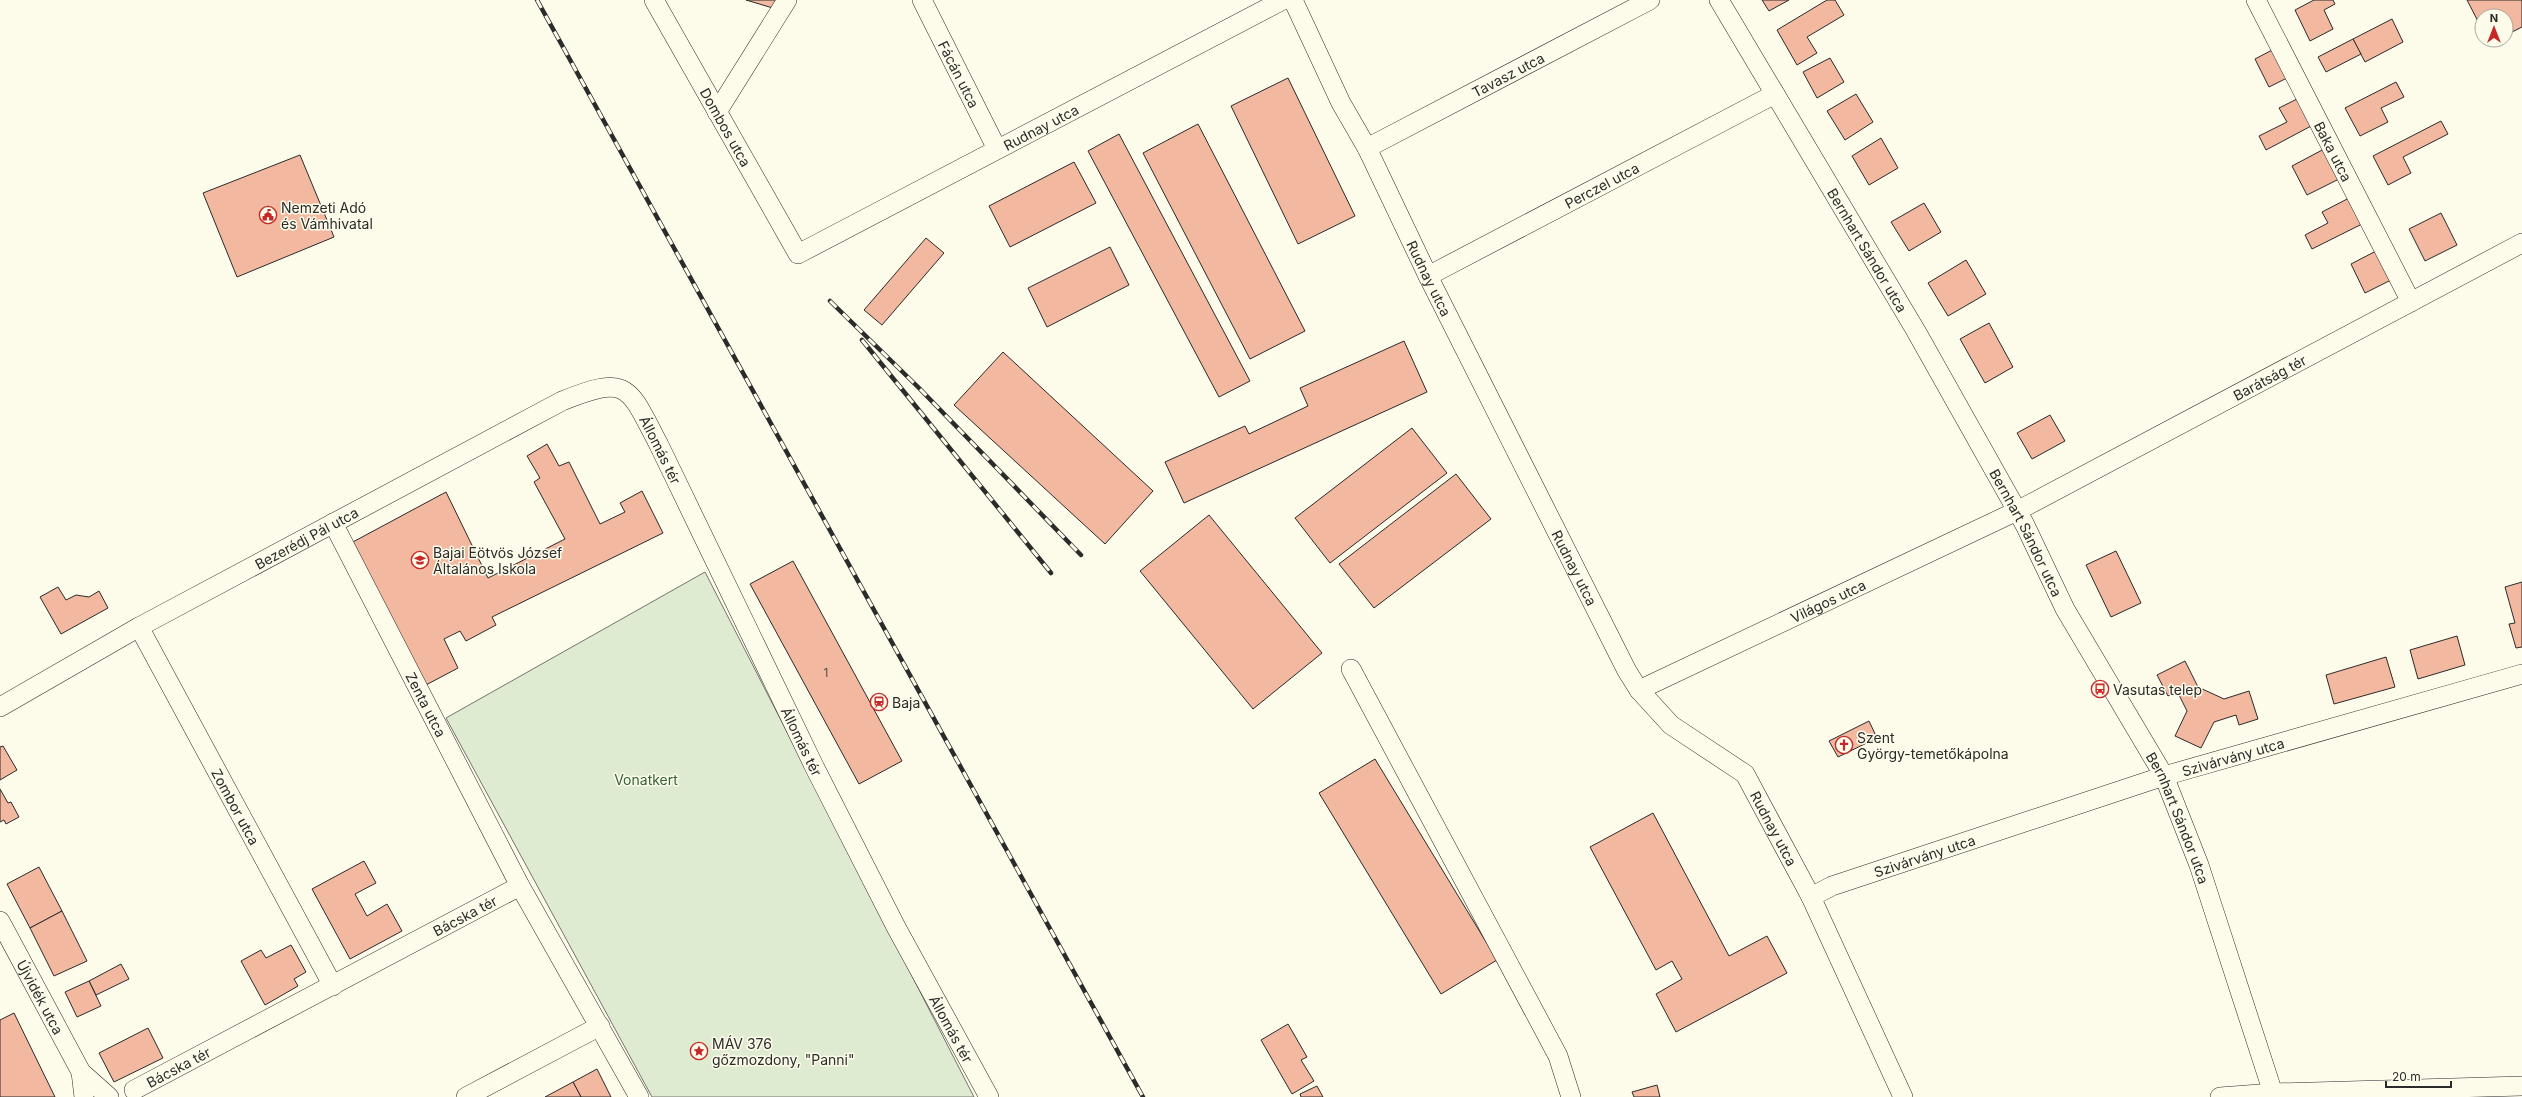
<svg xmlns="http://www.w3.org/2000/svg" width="2522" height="1097" viewBox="0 0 2522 1097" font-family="Inter,sans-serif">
	<rect width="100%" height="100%" fill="#fdfbea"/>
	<!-- green -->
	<polygon fill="#deebd1" stroke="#74746e" points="705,572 974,1097 652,1097 446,718"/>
	<!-- building -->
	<g fill="#f2b8a0" stroke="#2b2b2b">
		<polygon points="746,0 779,0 776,9"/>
		<polygon points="1762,0 1789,0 1769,11"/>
		<polygon points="1827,0 1835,0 1844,15 1807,37 1817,53 1797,65 1777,30"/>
		<polygon points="2314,0 2333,0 2335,4 2324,10 2333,29 2310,41 2295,10"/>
		<polygon points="2467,0 2522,0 2522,27 2506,35 2506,16 2482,16 2482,29"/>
		<polygon points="2392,19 2403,42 2365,62 2353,39"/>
		<polygon points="2353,39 2361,54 2326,72 2318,57"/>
		<polygon points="2487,40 2497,40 2489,44"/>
		<polygon points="2276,48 2291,76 2269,87 2255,59"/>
		<polygon points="1830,58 1844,82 1817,98 1803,72"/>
		<polygon points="1288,78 1355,216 1298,244 1231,106"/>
		<polygon points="2396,82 2404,97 2381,108 2388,122 2360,136 2345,108"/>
		<polygon points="1856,94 1873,122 1845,140 1827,111"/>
		<polygon points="2299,98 2313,125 2266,150 2259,136 2287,122 2279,108"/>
		<polygon points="2441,121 2448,134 2403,157 2411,173 2388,185 2373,156"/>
		<polygon points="1198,124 1305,331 1250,359 1143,153"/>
		<polygon points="1119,134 1250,381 1219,397 1088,151"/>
		<polygon points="1881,138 1898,168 1869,185 1852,156"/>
		<polygon points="2326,148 2341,178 2307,195 2292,166"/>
		<polygon points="300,155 334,237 237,277 203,193"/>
		<polygon points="1074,162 1096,203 1010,247 989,206"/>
		<polygon points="2351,197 2364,223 2312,249 2305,235 2328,223 2322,212"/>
		<polygon points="1924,203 1941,232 1909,251 1891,222"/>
		<polygon points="2441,213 2457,245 2425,261 2409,229"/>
		<polygon points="926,238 944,253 882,325 864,310"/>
		<polygon points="1110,247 1129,285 1047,327 1028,288"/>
		<polygon points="2378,250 2393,279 2365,293 2351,264"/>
		<polygon points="1966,260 1986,294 1948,316 1928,283"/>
		<polygon points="1989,323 2013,367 1985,383 1960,339"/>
		<polygon points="1404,341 1427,392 1184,503 1165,462 1245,426 1249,434 1308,406 1300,388"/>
		<polygon points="1003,352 1153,491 1105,544 954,405"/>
		<polygon points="2050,415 2065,441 2032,459 2017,433"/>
		<polygon points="1412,428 1447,473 1330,563 1295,518"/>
		<polygon points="547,444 559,466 569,462 600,524 625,512 620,503 642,491 663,533 492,617 496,625 466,641 460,631 444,639 458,668 424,686 351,543 446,492 488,578 565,539 534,482 540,478 527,456"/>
		<polygon points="1456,474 1491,519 1374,608 1339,564"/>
		<polygon points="1209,515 1322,653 1253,709 1140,571"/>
		<polygon points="2116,551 2141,603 2111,617 2086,565"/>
		<polygon points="793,561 902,761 859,784 750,584"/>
		<polygon points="2522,582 2522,647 2516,648 2509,624 2515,623 2505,587"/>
		<polygon points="58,587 66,600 76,595 89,597 99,591 108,608 61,634 40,597"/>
		<polygon points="2457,636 2465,665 2418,679 2410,650"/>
		<polygon points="2386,657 2395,687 2334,704 2326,675"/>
		<polygon points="2185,661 2198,687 2224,699 2249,691 2258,719 2239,725 2236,715 2214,722 2201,748 2175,736 2187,711 2177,691 2168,696 2157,675"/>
		<polygon points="1869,721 1877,738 1838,757 1829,741"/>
		<polygon points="3,746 17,770 0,780 0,747"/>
		<polygon points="1375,759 1497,960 1441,994 1319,793"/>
		<polygon points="0,789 8,803 11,802 19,817 6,824 4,820 0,822"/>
		<polygon points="1653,813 1729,956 1767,936 1787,973 1676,1032 1656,994 1682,979 1672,961 1656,970 1590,847"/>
		<polygon points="364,861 376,883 355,894 367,916 387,904 402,931 350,959 312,889"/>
		<polygon points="39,867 62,911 30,928 7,884"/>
		<polygon points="62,911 87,961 54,976 30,928"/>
		<polygon points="291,945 306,972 294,979 298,986 265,1005 241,961 261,950 266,958"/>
		<polygon points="121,964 129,979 96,995 89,981"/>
		<polygon points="89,981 101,1006 77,1017 65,992"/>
		<polygon points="14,1013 55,1097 0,1097 0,1020"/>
		<polygon points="1288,1024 1307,1057 1301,1060 1314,1081 1292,1094 1261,1040"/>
		<polygon points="148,1028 163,1058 114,1082 99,1053"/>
		<polygon points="597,1069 611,1097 581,1097 573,1082"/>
		<polygon points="573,1082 581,1097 545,1097"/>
		<polygon points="1657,1085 1660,1097 1634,1097 1632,1092"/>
		<polygon points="1317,1086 1323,1097 1301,1097 1300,1094"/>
	</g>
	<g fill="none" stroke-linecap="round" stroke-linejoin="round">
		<defs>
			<g id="street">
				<path id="s1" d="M654 0 798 254 1283 0"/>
				<path id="s2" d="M922 0 997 149"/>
				<path id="s3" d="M1293 0 1341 103 1367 148 1428 276 1627 671 1639 690 1671 725 1745 774 1811 897 1903 1097"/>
				<path id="s4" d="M1719 0 1916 331 2025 525 2065 609 2164 776 2199 865 2273 1093"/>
				<path id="s5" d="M2256 0 2411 302"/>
				<polyline points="717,112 787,0"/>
				<path id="s6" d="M1367 148 1650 0"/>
				<path id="s7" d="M1428 276 1775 94"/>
				<path id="s8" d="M333 523 520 886 639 1097"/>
				<path id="s9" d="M139 627 333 986"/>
				<polyline points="1351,669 1558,1056 1571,1097"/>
				<path id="s10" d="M1639 690 2017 511 2522 243"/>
				<path id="s11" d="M0 707 139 627 562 401C629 374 628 386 659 445L814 766 896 927 989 1097"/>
				<path id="s12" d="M1811 897 1832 886 2164 776 2522 674"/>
				<path id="s13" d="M0 921 81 1072 109 1097"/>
				<polyline points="81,1072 84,1097"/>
				<path id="s14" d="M134 1090 520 886"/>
				<polyline points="466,1097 600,1026"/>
				<polyline points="2220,1097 2273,1093 2522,1086"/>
			</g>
		</defs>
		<!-- street casing -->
		<use href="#street" stroke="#2b2b2b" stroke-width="20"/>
		<!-- street -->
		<use href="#street" stroke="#fdfbea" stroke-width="19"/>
		<defs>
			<g id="rail">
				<polyline points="537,0 1143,1097"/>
				<polyline points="830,301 919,388 1081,555"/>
				<polyline points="862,340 1051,573"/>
			</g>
		</defs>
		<!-- rail casing -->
		<use href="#rail" stroke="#2b2b2b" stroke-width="4.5"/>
		<!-- rail -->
		<use href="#rail" stroke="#fdfbea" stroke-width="3" stroke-dasharray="9" stroke-linecap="butt"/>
	</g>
	<!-- icons -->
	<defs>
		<symbol id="civic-ring" viewBox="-11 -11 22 22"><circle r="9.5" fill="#fdfbea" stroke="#c62828" stroke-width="1.5"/><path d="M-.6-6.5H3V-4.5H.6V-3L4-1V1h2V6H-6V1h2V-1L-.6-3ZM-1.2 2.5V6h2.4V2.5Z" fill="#c62828"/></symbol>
		<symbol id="school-ring" viewBox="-11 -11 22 22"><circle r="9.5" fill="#fdfbea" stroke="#c62828" stroke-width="1.5"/><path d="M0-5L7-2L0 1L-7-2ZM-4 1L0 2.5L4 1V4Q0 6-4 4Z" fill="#c62828"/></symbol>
		<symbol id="bus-ring" viewBox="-11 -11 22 22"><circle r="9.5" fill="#fdfbea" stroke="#c62828" stroke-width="1.5"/><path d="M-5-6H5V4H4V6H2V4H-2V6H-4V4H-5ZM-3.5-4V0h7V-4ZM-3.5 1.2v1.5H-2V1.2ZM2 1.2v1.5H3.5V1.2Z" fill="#c62828"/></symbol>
		<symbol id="station-ring" viewBox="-11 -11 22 22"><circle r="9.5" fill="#fdfbea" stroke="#c62828" stroke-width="1.5"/><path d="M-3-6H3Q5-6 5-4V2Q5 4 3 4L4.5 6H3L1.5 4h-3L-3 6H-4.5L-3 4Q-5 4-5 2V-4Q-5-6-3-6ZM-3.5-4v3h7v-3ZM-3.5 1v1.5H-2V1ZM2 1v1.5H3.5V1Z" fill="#c62828"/></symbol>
		<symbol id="church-ring" viewBox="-11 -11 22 22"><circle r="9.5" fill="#fdfbea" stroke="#c62828" stroke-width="1.5"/><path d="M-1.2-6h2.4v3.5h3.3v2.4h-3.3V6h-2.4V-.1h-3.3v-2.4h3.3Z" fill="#c62828"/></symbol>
		<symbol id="sight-ring" viewBox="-11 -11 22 22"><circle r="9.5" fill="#fdfbea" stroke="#c62828" stroke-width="1.5"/><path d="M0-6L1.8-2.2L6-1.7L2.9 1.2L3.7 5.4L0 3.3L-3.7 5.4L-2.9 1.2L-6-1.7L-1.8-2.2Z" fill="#c62828"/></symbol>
	</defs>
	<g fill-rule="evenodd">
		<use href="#civic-ring" x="258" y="205" width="20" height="20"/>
		<use href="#school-ring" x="410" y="550" width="20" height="20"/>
		<use href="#bus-ring" x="2090" y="679" width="20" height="20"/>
		<use href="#station-ring" x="869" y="692" width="20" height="20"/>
		<use href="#church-ring" x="1834" y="735" width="20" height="20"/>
		<use href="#sight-ring" x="689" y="1041" width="20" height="20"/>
	</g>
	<g text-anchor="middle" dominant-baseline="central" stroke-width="3" stroke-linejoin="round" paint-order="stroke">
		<!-- number labels -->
		<g font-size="12" fill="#5d4e48">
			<text x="826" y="672">1</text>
		</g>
		<!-- street labels -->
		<g font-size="14" fill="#2b2b2b" stroke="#fdfbea">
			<text stroke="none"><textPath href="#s2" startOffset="83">Fácán utca</textPath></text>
			<text stroke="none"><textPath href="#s6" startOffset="159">Tavasz utca</textPath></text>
			<text stroke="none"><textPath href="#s1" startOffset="566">Rudnay utca</textPath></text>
			<text stroke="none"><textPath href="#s1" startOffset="146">Dombos utca</textPath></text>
			<text stroke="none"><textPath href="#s5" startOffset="170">Baka utca</textPath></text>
			<text stroke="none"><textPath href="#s7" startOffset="196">Perczel utca</textPath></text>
			<text stroke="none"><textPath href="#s4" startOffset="291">Bernhart Sándor utca</textPath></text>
			<text stroke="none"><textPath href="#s3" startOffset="310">Rudnay utca</textPath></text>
			<text stroke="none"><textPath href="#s10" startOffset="704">Barátság tér</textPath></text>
			<text stroke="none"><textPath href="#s11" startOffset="775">Állomás tér</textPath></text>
			<text stroke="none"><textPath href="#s4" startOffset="615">Bernhart Sándor utca</textPath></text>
			<text stroke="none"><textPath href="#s11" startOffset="350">Bezerédj Pál utca</textPath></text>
			<text stroke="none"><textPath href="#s3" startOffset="634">Rudnay utca</textPath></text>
			<text stroke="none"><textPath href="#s10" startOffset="209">Világos utca</textPath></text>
			<text stroke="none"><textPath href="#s8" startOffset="204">Zenta utca</textPath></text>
			<text stroke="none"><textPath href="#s11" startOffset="1099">Állomás tér</textPath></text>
			<text stroke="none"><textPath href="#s12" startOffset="445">Szivárvány utca</textPath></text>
			<text stroke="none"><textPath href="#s9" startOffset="204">Zombor utca</textPath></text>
			<text stroke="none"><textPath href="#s4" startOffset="939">Bernhart Sándor utca</textPath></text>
			<text stroke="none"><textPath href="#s3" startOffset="970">Rudnay utca</textPath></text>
			<text stroke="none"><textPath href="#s12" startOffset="121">Szivárvány utca</textPath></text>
			<text stroke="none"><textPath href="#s14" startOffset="374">Bácska tér</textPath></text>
			<text stroke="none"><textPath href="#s13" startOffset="86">Újvidék utca</textPath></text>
			<text stroke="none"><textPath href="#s11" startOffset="1423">Állomás tér</textPath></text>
			<text stroke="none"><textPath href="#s14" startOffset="50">Bácska tér</textPath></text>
		</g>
		<!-- poi labels -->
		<g font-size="14" fill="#2b2b2b" stroke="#fdfbea" text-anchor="start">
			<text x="281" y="207">Nemzeti Adó<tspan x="281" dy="16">és Vámhivatal</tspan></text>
			<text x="433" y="552">Bajai Eötvös József<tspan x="433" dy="16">Általános Iskola</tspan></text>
			<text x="2113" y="689">Vasutas telep</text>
			<text x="892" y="702">Baja</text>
			<text x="1857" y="737">Szent<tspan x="1857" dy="16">György-temetőkápolna</tspan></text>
			<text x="712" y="1043">MÁV 376<tspan x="712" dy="16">gőzmozdony, "Panni"</tspan></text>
		</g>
		<!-- park labels -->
		<g font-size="14" fill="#34623c" stroke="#fdfbea">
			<text x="646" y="779">Vonatkert</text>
		</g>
	</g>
	<!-- north arrow -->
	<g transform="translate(2494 28)"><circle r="19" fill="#fdfbea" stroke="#a9a89e"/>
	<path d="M0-3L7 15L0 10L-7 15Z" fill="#c62828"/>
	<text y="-6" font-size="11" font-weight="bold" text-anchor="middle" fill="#2b2b2b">N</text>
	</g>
	<!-- scale -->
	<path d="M2386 1081v6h65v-6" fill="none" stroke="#2b2b2b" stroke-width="2"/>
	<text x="2392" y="1081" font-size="12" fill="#2b2b2b" stroke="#fdfbea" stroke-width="3" paint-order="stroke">20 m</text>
</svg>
